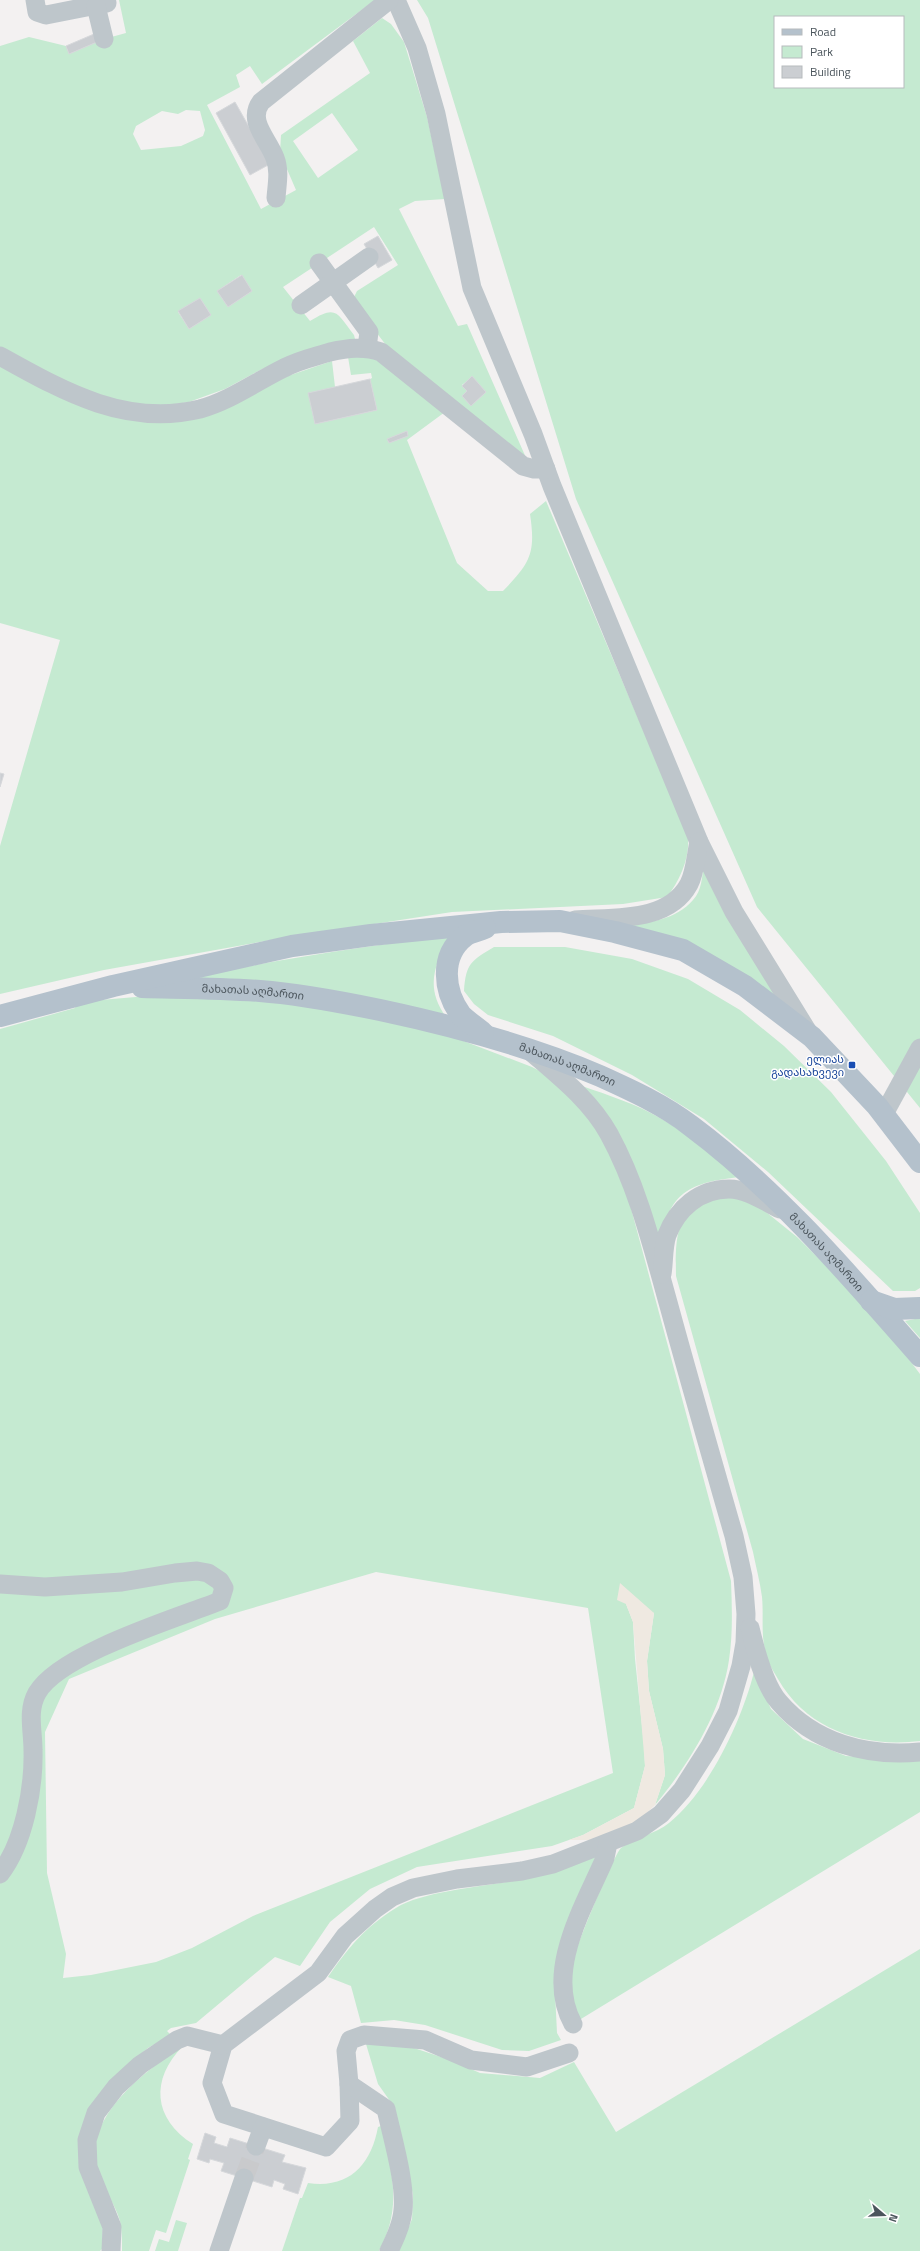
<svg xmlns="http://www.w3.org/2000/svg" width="920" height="2251" viewBox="0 0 920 2251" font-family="'Titillium Web','Noto Sans Georgian',sans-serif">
	<rect width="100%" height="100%" fill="#f3f1f1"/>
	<!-- green -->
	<g fill="#c5ead1" fill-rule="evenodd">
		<path d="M119 0H375L262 84 250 66 236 75 240 87 207 105 261 209 296 190 280 153 281 135 370 73 353 41 382 18 391 24 404 42 427 117 445 199 415 201 399 209 458 326 467 324 527 460 386 345 352 301 357 291 398 265 374 227 283 287 310 321C337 304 337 313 354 335L355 339 351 343 262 369 225 389 211 394 189 402 156 407 117 404 61 382 0 348V46L29 37 66 46 69 54 104 39 126 33ZM186 110 200 111 205 130 203 136 181 146 141 150 133 134 136 126 162 111 178 114ZM332 113 358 150 318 178 293 141ZM241 275 252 291 228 307 217 291ZM200 298 211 315 189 329 178 312ZM472 377 486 392 471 406 462 396 467 391 462 385Z"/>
		<path d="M417 0H920V1108L757 907 576 499 428 18ZM775 17H903V87H775Z"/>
		<path d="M373 356 445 412 407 440 457 563 488 591H503C530 563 536 554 530 514L546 501 688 836C690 858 680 880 667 897L623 904 452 912 271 940 104 970 0 994V846L60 640 0 623V364L153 422 332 361 335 387 315 424 377 410 370 379 372 378 371 373 351 375 348 357ZM407 431 408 436 389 443 387 439Z"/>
		<path d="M704 864 792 1014 624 925C648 923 676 920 693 900 702 891 702 876 704 864Z"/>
		<path d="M450 936C434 965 425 988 446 1017L195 977C280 959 364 946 450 936Z"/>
		<path d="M494 947H565L632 959 688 979 740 1010 784 1046 831 1092 886 1161 920 1213V1288L915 1291H893L768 1172 704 1119 632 1075 553 1036 488 1015 474 1004 464 991C466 963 471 961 494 947Z"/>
		<path d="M171 994H259L440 1032 532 1067 561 1082 588 1110 625 1186 731 1581C732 1607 733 1634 729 1660 721 1713 689 1764 655 1805L665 1775 663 1749 649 1691 647 1661 654 1613 626 1604 633 1622 635 1659 644 1745 645 1766 634 1808 583 1835 552 1846 417 1867 370 1889 330 1922 300 1966 275 1957 196 2023 171 2028 167 2031 171 2035 148 2048 127 2065 83 2125 103 2225 102 2249 100 2251H0V1029L75 1008 77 1002ZM376 1572 588 1608 613 1773 253 1916 192 1948 156 1962 91 1975 63 1978 66 1954 47 1873 45 1732 69 1679 215 1619Z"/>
		<path d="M582 1086C608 1095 636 1104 660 1118 688 1134 714 1155 739 1177 679 1184 668 1197 657 1256Z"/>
		<path d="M732 1195 755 1203 797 1237 873 1312 920 1374V1741C864 1748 807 1730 778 1679 774 1672 769 1665 767 1658 760 1634 764 1619 762 1597 760 1582 756 1567 753 1552L676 1276C675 1224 678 1207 732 1195Z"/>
		<polygon points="920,1318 920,1338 905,1321"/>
		<path d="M754 1672 771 1709 803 1739 846 1756 920 1761V1812L576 2022C574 2006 569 1987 570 1971 571 1958 613 1856 621 1848 635 1837 656 1834 669 1823 709 1791 742 1720 754 1672Z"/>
		<path d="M596 1856 570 1917 554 1972 557 2033 561 2040 529 2051 502 2050 425 2025 394 2020 361 2023 351 1986 328 1977C348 1948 365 1927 396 1908 423 1891 484 1887 517 1880 544 1874 570 1864 596 1856Z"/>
		<polygon points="920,1949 920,2251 399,2251 412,2219 413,2195 395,2108 378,2084 366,2044 405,2045 453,2061 480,2073 540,2078 574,2062 616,2132"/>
		<path d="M183 2046C150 2079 153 2119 193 2144L188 2159 190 2160 166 2233 156 2230 149 2251H122C122 2241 122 2231 120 2221 115 2203 102 2188 97 2171 82 2117 145 2071 183 2046Z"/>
		<path d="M381 2126C392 2172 403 2207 379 2251H282L300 2198H302L308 2183C349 2189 371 2165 378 2127Z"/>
		<polygon points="176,2220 187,2223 178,2251 155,2251 159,2239 169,2242"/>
	</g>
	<!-- sand -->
	<polygon fill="#efe9e1" points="620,1583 654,1613 647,1661 649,1691 663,1749 665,1775 655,1805 636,1823 593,1840 569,1840 583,1835 634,1808 645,1766 633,1622 626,1604 617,1600"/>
	<!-- building -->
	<g fill="#cbced2" stroke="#d6d8db">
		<polygon points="94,34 97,42 69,54 66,46"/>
		<polygon points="235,102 270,164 250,175 216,113"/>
		<polygon points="378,236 392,260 378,268 364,244"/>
		<polygon points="242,275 252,291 228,307 217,291"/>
		<polygon points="200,298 211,315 189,329 178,311"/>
		<polygon points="472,376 486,392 471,406 462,396 467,391 462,386"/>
		<polygon points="370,379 377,410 315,424 308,393"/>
		<polygon points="407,431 408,436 389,443 387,439"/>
		<polygon points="0,773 4,774 0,787"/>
		<polygon points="205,2133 216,2137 214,2143 227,2147 230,2138 285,2155 282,2162 306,2168 298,2194 283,2189 285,2184 274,2180 272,2187 221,2171 224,2163 210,2159 209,2163 197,2159"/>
	</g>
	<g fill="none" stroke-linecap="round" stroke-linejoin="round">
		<!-- minor-tunnel -->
		<polyline stroke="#c9cacc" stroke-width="19" stroke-dasharray="19 10" stroke-linecap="butt" points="244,2178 256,2146"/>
		<!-- minor -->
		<g stroke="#bec6cb" stroke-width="19">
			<polyline points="35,0 37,12 46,15 107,3"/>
			<polyline points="396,0 417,48 436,114 472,288 533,434 552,486 699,842 734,912 808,1032"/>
			<polyline points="96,6 104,39"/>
			<path d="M276 198C277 184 280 171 275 158 268 139 247 121 261 102L389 0"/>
			<polyline points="319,263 369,332 367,348"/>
			<polyline points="301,305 369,257"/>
			<path d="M0 356C63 391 125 427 200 409 230 401 257 381 284 368 299 360 314 357 330 352 348 348 364 346 381 352L523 466 534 469H546"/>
			<path d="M575 920C614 917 668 923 689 884 695 873 696 855 699 842"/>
			<path d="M530 1051C559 1076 590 1100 609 1134 638 1187 653 1249 669 1306 690 1383 712 1459 734 1536L743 1577 746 1614 745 1643 741 1666 728 1711 710 1746 682 1790 661 1814 637 1831 553 1864 522 1871 457 1879 413 1888 392 1897 375 1909 345 1936 318 1973 223 2045 212 2083 224 2114 326 2147 350 2121 349 2084 346 2051 350 2040 364 2035 425 2040 471 2060 527 2067 569 2053"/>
			<polyline points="884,1114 920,1048"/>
			<path d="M662 1274C664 1262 663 1247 667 1235 677 1209 699 1189 729 1189 746 1189 764 1201 780 1209"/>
			<path d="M0 1584 45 1587 122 1582 175 1573 197 1571 208 1573 220 1581 224 1588 220 1601C177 1618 59 1654 37 1693 27 1711 33 1730 33 1750 34 1788 24 1843 0 1874"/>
			<path d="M750 1628C755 1649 764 1685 779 1702 814 1743 867 1757 920 1752"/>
			<path d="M573 2024C544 1971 584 1907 605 1858L608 1843"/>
			<path d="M349 2084 386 2109C392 2136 406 2184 403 2210 402 2224 395 2239 389 2251"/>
			<polyline points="256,2146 263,2127"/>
			<polyline points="111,2251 112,2227 88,2167 87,2140 96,2113 116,2087 140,2065 177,2040 187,2036 223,2045"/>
			<polyline points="219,2251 244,2178"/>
		</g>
		<!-- major -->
		<g stroke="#b4c1cc" stroke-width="22">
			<path id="s1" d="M142 987C181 988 221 988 260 991 300 994 341 1002 380 1010 455 1026 530 1046 600 1076 631 1090 664 1105 691 1126 778 1191 849 1275 920 1356"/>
			<polyline points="0,1016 113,986 292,946 371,935 501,922 560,921 615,932 683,950 745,986 812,1037 877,1106 920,1162"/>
			<path d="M483 1033C476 1027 467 1021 461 1015 444 992 439 956 465 936 470 932 479 931 485 928"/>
			<polyline points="871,1301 894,1309 920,1308"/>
		</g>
	</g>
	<!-- markers -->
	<rect fill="#1a4fb4" stroke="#fff" stroke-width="1.5" x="848" y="1061" width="8" height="8" rx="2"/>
	<g text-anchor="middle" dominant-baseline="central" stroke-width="3" stroke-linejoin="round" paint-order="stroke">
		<!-- street labels -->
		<g font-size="11" fill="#4b555c" stroke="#fff">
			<text stroke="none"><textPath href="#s1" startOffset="111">მახათას აღმართი</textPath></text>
			<text stroke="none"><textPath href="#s1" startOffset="435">მახათას აღმართი</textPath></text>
			<text stroke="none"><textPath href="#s1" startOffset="759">მახათას აღმართი</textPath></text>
		</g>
		<!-- transit labels -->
		<g font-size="11" fill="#164399" stroke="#fff" text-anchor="end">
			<text x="844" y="1059">ელიას<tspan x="844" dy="13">გადასახვევი</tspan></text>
		</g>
	</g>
	<!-- legend -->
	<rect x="774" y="16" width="130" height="72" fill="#ffffff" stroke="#b7bbbe"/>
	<rect x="782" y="29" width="20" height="6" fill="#b4c1cc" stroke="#b7bbbe"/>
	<text x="810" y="36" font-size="12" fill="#4b555c">Road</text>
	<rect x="782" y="46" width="20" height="12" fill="#c5ead1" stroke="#b7bbbe"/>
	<text x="810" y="56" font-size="12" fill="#4b555c">Park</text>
	<rect x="782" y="66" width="20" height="12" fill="#cbced2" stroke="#b7bbbe"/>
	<text x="810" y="76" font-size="12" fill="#4b555c">Building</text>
	<!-- north arrow -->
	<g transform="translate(884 2215) rotate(109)" stroke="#ffffff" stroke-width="3" paint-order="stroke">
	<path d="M0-3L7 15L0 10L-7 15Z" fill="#4b555c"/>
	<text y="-6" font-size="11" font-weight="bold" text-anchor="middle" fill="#4b555c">N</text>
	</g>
</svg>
